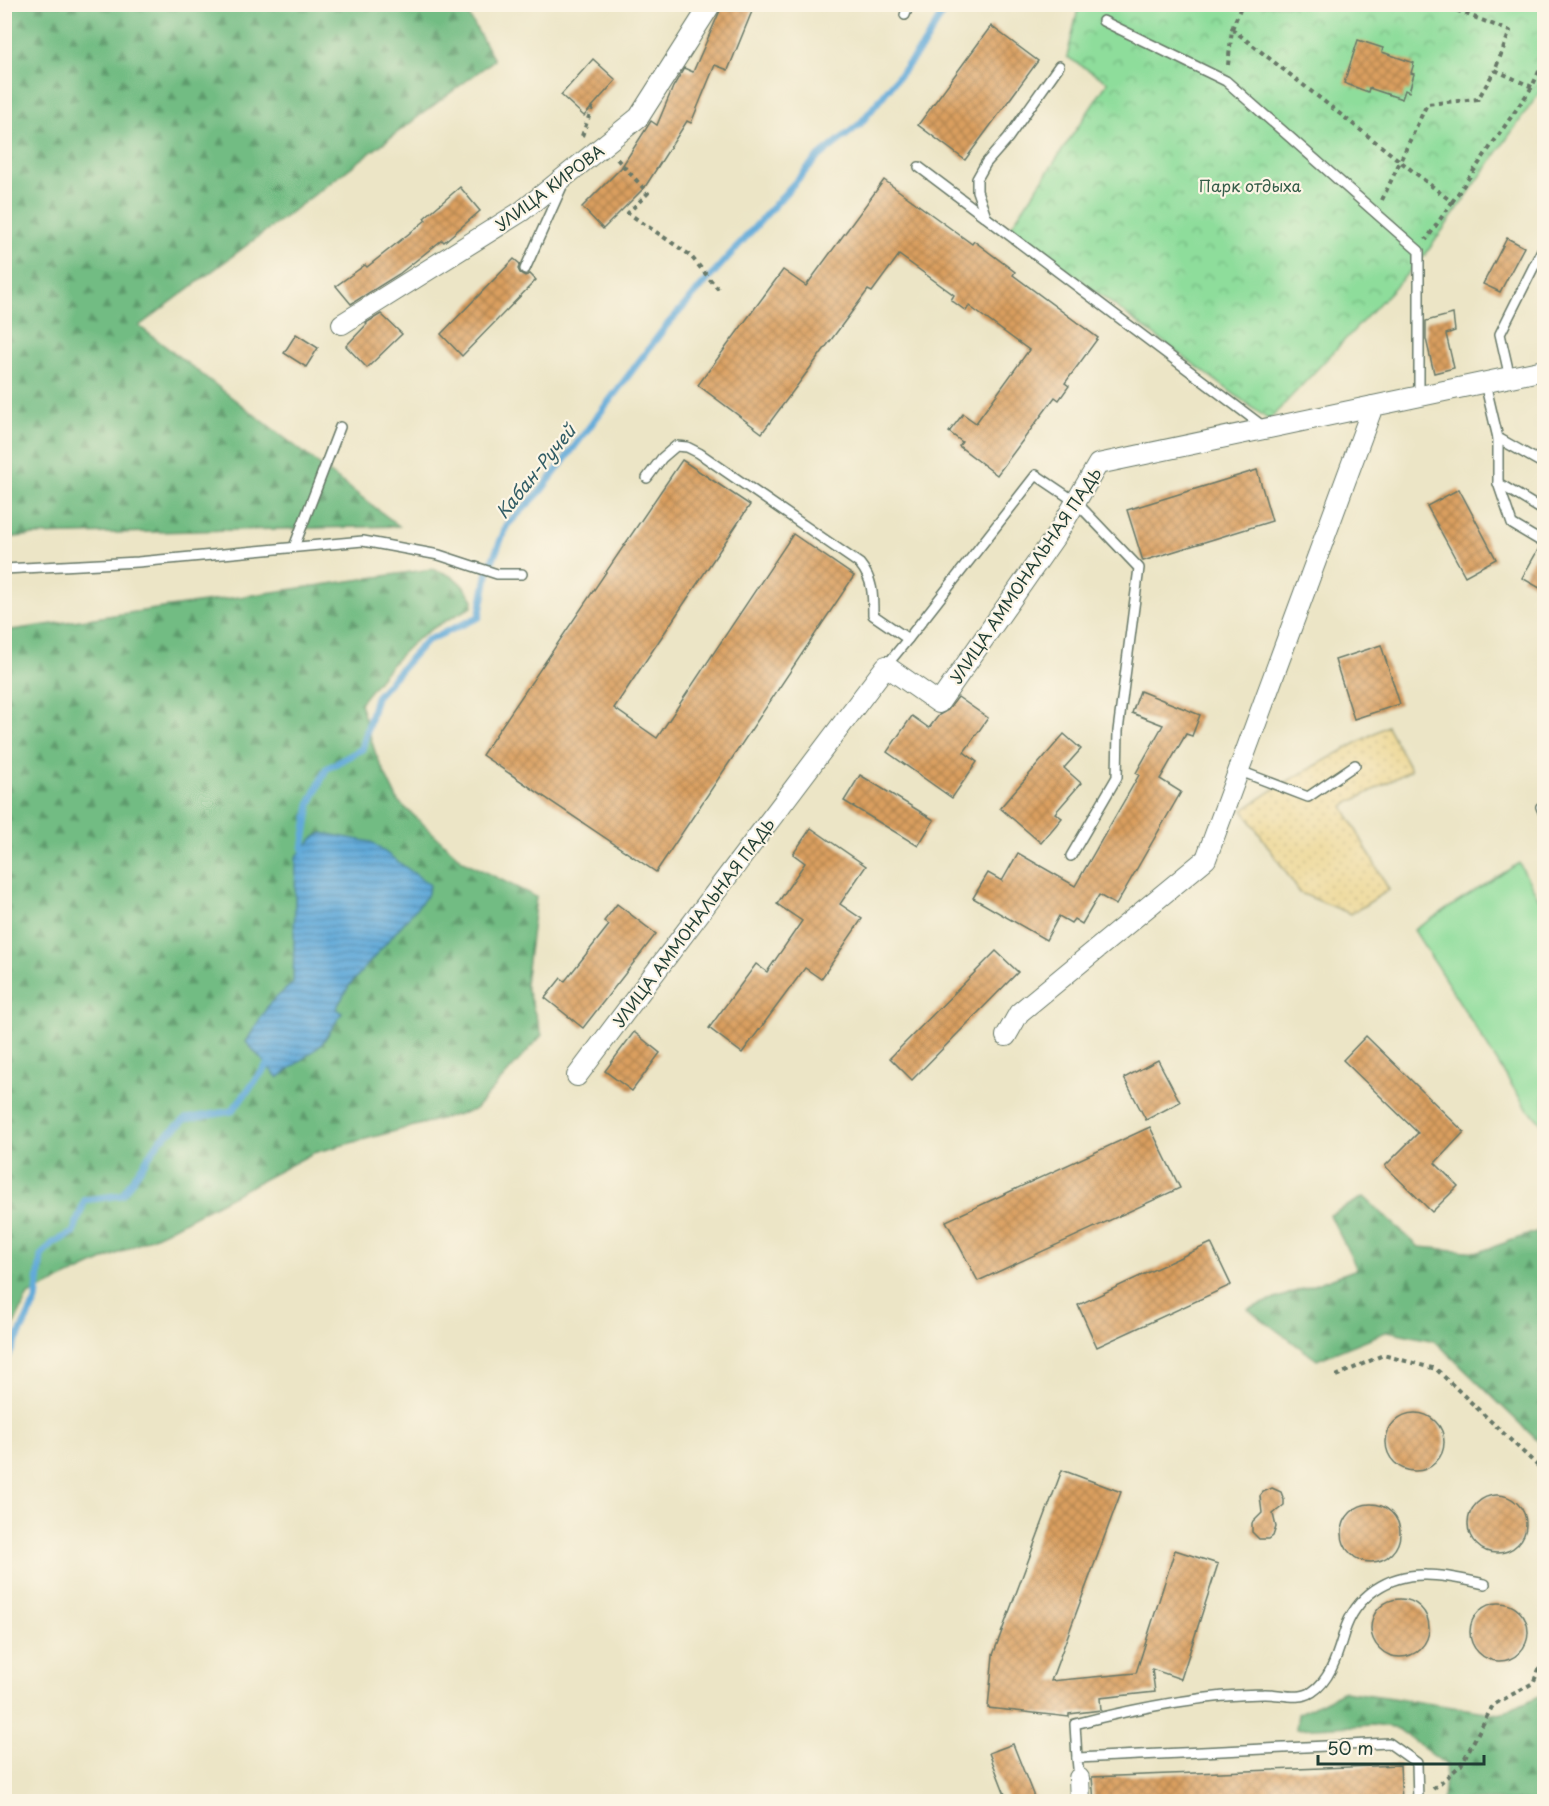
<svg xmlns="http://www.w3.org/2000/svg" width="1549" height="1806" viewBox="0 0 1549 1806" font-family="'Playpen Sans',sans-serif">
	<defs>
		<pattern id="forest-firs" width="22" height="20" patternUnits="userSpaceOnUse" patternTransform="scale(1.5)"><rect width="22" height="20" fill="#72bc83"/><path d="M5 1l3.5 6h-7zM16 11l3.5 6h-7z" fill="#5d9a6c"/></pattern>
		<pattern id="sand-dots" width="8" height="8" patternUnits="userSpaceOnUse" patternTransform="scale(1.5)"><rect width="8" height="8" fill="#eeda9e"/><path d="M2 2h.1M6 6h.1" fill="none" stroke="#ccbc89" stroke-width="1.8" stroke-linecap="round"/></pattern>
		<pattern id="park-crowns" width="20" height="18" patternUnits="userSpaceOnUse" patternTransform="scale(1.5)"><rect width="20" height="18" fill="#8edd9b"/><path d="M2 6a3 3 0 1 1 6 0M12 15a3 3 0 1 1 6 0" fill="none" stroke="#73b47f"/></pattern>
		<pattern id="water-rules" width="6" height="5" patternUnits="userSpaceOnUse" patternTransform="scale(1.5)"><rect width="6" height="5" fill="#62aad9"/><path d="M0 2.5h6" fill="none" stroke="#508cb1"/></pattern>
		<pattern id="building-cross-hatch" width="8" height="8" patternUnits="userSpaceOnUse" patternTransform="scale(1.5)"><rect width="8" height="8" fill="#da9f5f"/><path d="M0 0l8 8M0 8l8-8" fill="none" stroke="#b0834f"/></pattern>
	</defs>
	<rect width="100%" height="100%" fill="#fcf5e5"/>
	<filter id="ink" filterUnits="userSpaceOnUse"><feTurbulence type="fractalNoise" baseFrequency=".0167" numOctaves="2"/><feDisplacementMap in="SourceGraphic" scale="12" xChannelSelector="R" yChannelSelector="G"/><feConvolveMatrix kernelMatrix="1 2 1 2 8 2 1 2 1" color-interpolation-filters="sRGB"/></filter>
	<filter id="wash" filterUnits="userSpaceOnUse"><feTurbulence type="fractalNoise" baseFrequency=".008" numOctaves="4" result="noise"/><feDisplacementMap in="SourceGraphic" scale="24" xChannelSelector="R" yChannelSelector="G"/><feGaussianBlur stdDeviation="1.35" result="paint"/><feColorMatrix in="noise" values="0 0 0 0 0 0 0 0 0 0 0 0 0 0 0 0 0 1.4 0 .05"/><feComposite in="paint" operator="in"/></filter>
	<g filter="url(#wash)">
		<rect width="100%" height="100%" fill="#ece5c6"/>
		<!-- grass -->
		<polygon fill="#8edd9b" stroke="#568d68" stroke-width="1.5" points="1519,863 1544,908 1544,1126 1525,1106 1414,930"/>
		<!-- forest -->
		<g fill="url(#forest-firs)" stroke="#487c5c" stroke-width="1.5">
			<polygon points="5,5 463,5 494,60 139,326 399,526 34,535 5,538"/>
			<path d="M432 569C454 575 461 581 473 600L472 607C454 616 436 625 420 637 398 654 378 681 360 703L376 755 398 801 463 861 536 897 525 984 542 1035 474 1110 313 1153 166 1231 28 1295 5 1344V631Z"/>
			<polygon points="1364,1197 1419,1247 1479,1252 1544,1229 1544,1447 1435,1341 1388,1331 1317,1360 1248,1309 1357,1269 1330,1215"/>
			<polygon points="1344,1691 1500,1714 1544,1694 1544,1801 1443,1801 1446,1765 1398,1729 1372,1725 1296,1729 1298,1714"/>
		</g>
		<!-- sand -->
		<polygon fill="url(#sand-dots)" stroke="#868c69" stroke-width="1.5" points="1387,726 1411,770 1343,806 1389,890 1351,914 1300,893 1243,810 1279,786"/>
		<!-- park -->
		<polygon fill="url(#park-crowns)" stroke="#568d68" stroke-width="1.5" points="1079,5 1544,5 1544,83 1540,92 1425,255 1269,420 1010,228 1108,82 1067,57"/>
		<!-- water -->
		<polygon fill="url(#water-rules)" stroke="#407486" stroke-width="1.5" points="322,833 371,842 430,885 427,896 349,986 336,1009 342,1013 321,1045 278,1078 246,1042 269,1004 293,983 296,857 313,838"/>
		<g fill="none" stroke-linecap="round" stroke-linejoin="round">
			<!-- stream -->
			<g stroke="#62aad9" stroke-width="7">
				<polyline points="305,856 303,849 310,804 326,769 362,749 376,697 426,641 479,617 488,571 507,525 540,492 666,326 816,159 860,124 923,46 942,14 953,4"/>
				<polyline points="4,1365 36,1301 41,1256 53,1243 73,1233 85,1200 122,1195 160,1140 186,1119 232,1111 272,1059"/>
			</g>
		</g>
		<g id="blocks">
			<!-- building -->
			<g fill="url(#building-cross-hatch)">
				<polygon points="723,4 755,4 728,70 715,65 691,123 687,121 645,187 603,229 582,207 621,168 651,121 657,125 673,87 684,68 693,72"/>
				<polygon points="991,26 1038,61 965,160 918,125"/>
				<polygon points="1358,40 1383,48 1382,52 1414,63 1411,73 1414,74 1409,92 1405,90 1402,99 1369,88 1368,92 1344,83"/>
				<polygon points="593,59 616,80 584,116 561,95"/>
				<polygon points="884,180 972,244 974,241 1015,272 1013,275 1098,338 1065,383 1069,386 1059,400 1055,397 997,475 959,446 962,442 949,432 963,414 976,423 1029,350 969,306 966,311 951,300 954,295 899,255 872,292 868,290 762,433 698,385 783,270 806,286"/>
				<polygon points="460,187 480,211 444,242 442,240 399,274 351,304 336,286 365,265 367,267 426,220 424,218"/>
				<polygon points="1507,238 1524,247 1500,292 1483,284"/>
				<polygon points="514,259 520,264 518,269 520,273 525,276 530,274 536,280 462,356 441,334"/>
				<polygon points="381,314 402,334 367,368 346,346 367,324 366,323"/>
				<polygon points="1453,314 1455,331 1446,334 1454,368 1434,373 1426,339 1426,321"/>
				<polygon points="296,334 318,348 306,367 284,353"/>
				<polygon points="682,460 750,505 614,708 657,738 793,534 854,576 656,872 482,755"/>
				<polygon points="1257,470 1272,521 1143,561 1127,510"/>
				<polygon points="1459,489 1496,559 1465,576 1427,506"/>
				<polygon points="1539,548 1545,550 1545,591 1522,578"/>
				<polygon points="1381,645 1400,704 1354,719 1335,660"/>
				<polygon points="1140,691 1200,715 1192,736 1186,734 1160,779 1181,792 1116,905 1099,895 1082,924 1074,919 1071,923 1059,916 1046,940 973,898 988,873 1002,881 1018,853 1075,886 1139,775 1136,773 1163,725 1132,713"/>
				<polygon points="958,697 988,718 964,752 977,762 952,798 887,752 912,716 929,728 939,715 948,710"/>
				<polygon points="1064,734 1081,749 1064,768 1081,783 1055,813 1062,818 1041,843 1000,808"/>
				<polygon points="860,775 934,820 918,846 844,801"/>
				<polygon points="811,828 866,866 840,904 862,919 821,979 805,968 742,1053 709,1028 756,964 767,972 802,921 777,904 805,863 793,854"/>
				<polygon points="617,904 656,934 583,1028 545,998 561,978 565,981 609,925 604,921"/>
				<polygon points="996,951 1018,972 912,1080 890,1058"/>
				<polygon points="634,1032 660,1053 632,1091 605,1071"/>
				<polygon points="1366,1036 1464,1132 1435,1163 1458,1186 1432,1212 1385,1166 1418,1133 1343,1060"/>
				<polygon points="1158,1060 1180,1102 1146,1120 1124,1078"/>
				<polygon points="1150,1127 1180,1188 978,1281 946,1221"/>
				<polygon points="1211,1243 1231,1285 1097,1347 1078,1305"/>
				<circle cx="1415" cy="1442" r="29"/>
				<polygon points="1062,1470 1121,1492 1051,1681 1136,1673 1175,1550 1218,1564 1181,1679 1152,1669 1155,1692 1100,1698 1101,1710 1069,1714 1069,1717 988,1708 993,1655"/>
				<polygon points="1272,1488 1281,1492 1284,1500 1284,1505 1273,1514 1276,1527 1273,1536 1269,1539 1259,1539 1252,1532 1252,1523 1262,1513 1260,1496 1263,1492"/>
				<circle cx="1497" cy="1524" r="29"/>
				<circle cx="1371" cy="1533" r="29"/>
				<circle cx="1400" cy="1628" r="29"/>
				<circle cx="1499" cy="1632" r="29"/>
				<polygon points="1013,1744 1036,1802 1008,1802 989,1753"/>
				<polygon points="1400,1765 1402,1802 1094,1802 1092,1777"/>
			</g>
		</g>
	</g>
	<g filter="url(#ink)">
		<use href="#blocks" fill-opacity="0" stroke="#677867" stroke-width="1.5"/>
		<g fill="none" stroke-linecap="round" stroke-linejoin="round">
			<defs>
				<g id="lane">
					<polyline points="905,15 909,4"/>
					<polyline points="1103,21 1226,81 1419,251 1419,396"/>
					<polyline points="919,167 1264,427"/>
					<polyline points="986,217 977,191 977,179 986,163 1008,138 1059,66"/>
					<polyline points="525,269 563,184"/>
					<polyline points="1510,378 1500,334 1544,246"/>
					<polyline points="1485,383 1498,438 1498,483 1512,524 1544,543"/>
					<polyline points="1498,438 1544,464"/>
					<path d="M647 478 662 458 676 446 687 447 699 453 860 564C873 580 873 594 873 615L908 639 1036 475 1076 502 1139 568 1118 731 1117 777 1071 856"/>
					<polyline points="1498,483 1544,511"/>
					<polyline points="294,547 340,427"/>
					<polyline points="4,569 138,562 363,541 439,555 497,574 522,574"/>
					<polyline points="886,666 908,639"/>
					<polyline points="1240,771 1308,797 1355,765"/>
					<polyline points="1544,805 1541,807 1544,814"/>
					<path d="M1077 1758 1075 1724C1136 1708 1200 1695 1263 1694 1279 1693 1298 1701 1312 1692 1331 1680 1338 1652 1344 1633 1355 1596 1388 1574 1426 1575 1446 1575 1466 1580 1485 1584"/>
					<polyline points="1079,1778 1077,1758 1389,1743 1417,1763 1418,1802"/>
				</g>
				<g id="street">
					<polyline points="342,324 522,211 639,117 711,4"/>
					<polyline points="1006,1036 1019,1013 1206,859 1373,406"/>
					<polyline points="577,1076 886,666 939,703 1057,534 1098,464 1544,370"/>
					<polyline points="1079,1778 1080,1802"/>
				</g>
			</defs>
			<!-- lane casing -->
			<use href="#lane" stroke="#677867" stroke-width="12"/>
			<!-- street casing -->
			<use href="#street" stroke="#677867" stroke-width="22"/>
			<!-- path -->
			<g stroke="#677867" stroke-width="4" stroke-dasharray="4.5 4.5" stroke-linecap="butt">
				<polyline points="1440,4 1510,31 1495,70 1532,87"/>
				<polyline points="1232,29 1242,4"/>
				<polyline points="1228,65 1232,29 1452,202 1426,240"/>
				<polyline points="582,136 593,105"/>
				<polyline points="617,159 648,193 628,213 690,255 718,289"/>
				<polyline points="1382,200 1427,104 1478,99 1495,70"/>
				<polyline points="1452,202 1532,87 1544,60"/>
				<polyline points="1336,1376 1383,1355 1436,1369 1541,1469 1544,1477"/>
				<polyline points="1433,1789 1461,1765 1493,1705 1533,1683 1544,1658"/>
			</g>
			<!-- lane -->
			<use href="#lane" stroke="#fff" stroke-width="9"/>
			<!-- street -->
			<use href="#street" stroke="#fff" stroke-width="20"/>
		</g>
	</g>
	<g text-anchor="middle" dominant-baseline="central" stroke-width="4.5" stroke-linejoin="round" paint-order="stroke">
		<!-- park labels -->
		<g font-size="16" fill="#355d49" stroke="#fcf5e5">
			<text x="1250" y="185">Парк отдыха</text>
		</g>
		<!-- street labels -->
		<g font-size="16" fill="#1f3d34" stroke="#fcf5e5">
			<text transform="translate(549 187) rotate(-37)">УЛИЦА КИРОВА</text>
			<text transform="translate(1025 575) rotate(-56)">УЛИЦА АММОНАЛЬНАЯ ПАДЬ</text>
			<text transform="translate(693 922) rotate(-53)">УЛИЦА АММОНАЛЬНАЯ ПАДЬ</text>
		</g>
		<!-- water labels -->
		<g font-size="18" font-style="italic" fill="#335e66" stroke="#fcf5e5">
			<text transform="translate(535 471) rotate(-51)">Кабан-Ручей</text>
		</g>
	</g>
	<!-- margin -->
	<rect width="1549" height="1806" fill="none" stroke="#fcf5e5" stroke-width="24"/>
	<!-- scale -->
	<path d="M1318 1755v9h166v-9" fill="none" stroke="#1f3d34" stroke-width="3"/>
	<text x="1327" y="1755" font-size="18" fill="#1f3d34" stroke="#fcf5e5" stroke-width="4.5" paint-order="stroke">50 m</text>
</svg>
